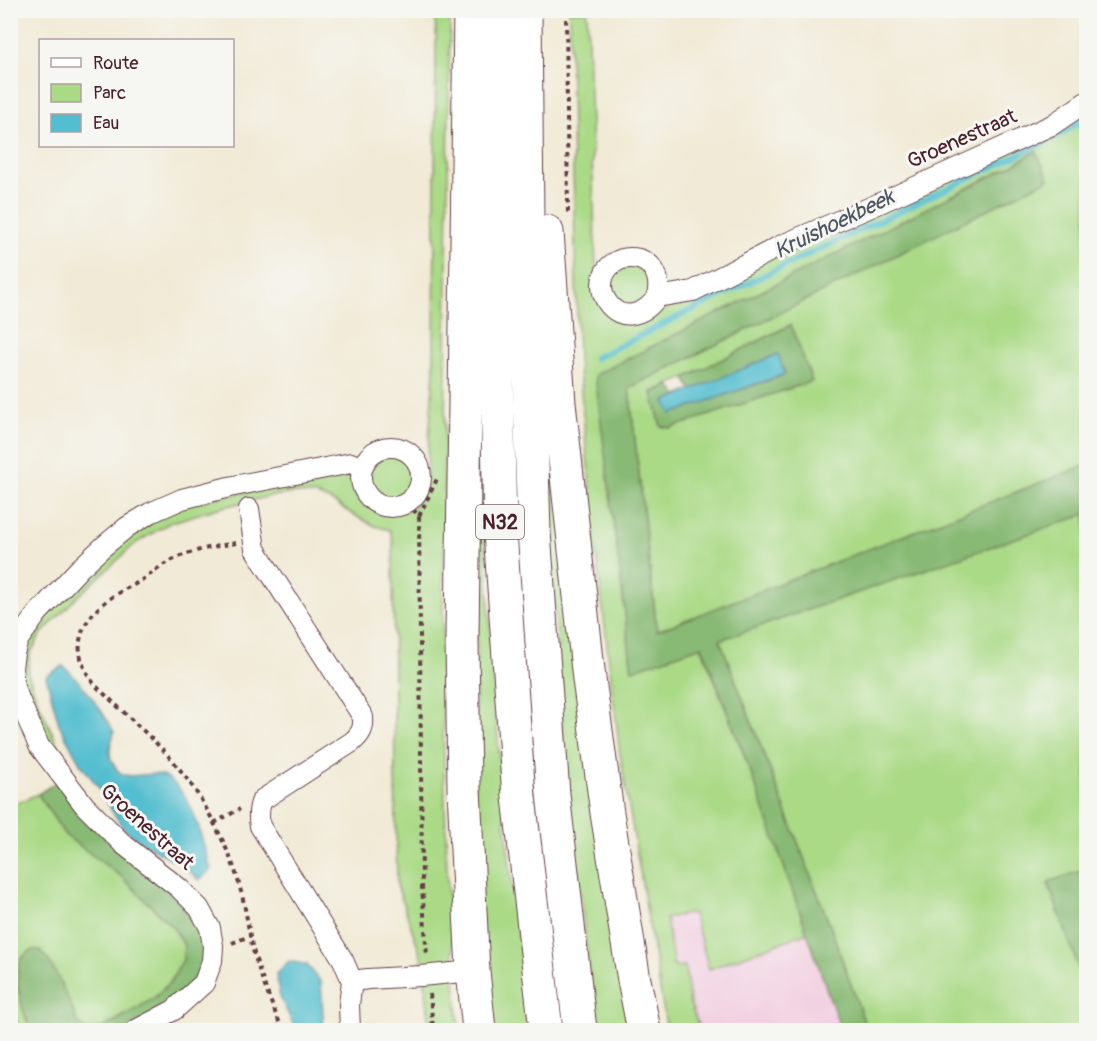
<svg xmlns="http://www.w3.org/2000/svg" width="1097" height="1041" viewBox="0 0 1097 1041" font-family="Pangolin,sans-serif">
	<rect width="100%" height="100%" fill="#f6f6f2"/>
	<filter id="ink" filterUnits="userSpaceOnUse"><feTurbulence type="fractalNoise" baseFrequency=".0167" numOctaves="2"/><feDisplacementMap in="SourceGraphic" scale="12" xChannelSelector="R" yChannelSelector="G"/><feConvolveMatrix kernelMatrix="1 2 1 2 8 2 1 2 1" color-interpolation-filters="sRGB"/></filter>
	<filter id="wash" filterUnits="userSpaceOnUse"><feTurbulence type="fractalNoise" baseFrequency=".008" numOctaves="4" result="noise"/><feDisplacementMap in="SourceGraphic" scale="24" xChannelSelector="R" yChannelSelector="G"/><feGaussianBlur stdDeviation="1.35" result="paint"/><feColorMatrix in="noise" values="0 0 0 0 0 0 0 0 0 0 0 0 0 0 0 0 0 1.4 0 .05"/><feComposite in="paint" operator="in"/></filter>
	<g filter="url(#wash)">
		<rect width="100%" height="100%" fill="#f1ead6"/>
		<!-- built -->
		<polygon fill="#f2cfe1" points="693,913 709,969 808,932 841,1030 700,1030 690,1003 685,967 674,968 666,918"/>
		<!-- green -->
		<g fill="#abda87" stroke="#7a7c59" stroke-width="1.5" fill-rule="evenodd">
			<polygon points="433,11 450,11 442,686 447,877 459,1030 430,1030 423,962 397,885 394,712 393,542 390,530 375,526 352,514 332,501 316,495 296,493 271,496 218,508 169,523 136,543 76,598 41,634 30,654 28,673 36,697 59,748 51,752 31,709 20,674 23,642 107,548 183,504 343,474 352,480 360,497 371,509 391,513 405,510 416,505 426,482 434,370 436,29"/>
			<path d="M569 11H587L596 270 593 290 642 319 1086 107V465L657 631 629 388 1049 179 1036 151 1013 165 596 375 632 670 701 646 753 778 808 932 709 969 693 913 666 918 674 967 685 966 690 1003 700 1030H667L620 754 595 543 578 358ZM790 325 812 381 670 428 661 426 652 392 685 378Z"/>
			<polygon points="634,264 653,282 643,307 617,306 607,282 610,275"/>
			<polygon points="550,390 635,1030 596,1030 564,753 545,441"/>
			<path d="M481 392C484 531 491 671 504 809 511 883 521 957 530 1030H487L474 809Z"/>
			<circle cx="391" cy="477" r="21"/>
			<polygon points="1086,514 1086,869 1048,883 1086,988 1086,1030 867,1030 832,931 720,640"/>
			<polygon points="38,794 65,835 122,877 174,929 184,945 183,960 171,981 153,999 103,1028 87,1030 77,1022 71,1005 17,987 30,1030 19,1030 10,987 10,806"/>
		</g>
		<!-- forest -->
		<g fill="#88ba74" stroke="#696c50" stroke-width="1.5">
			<polygon points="1036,151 1049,179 629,388 657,631 1086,465 1086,514 720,640 832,931 867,1030 841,1030 753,778 702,646 632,670 595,375 1013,165"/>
			<polygon points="791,325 812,381 670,428 661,426 652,393 670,385 677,396 666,402 671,413 785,375 778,354 692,391 685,378"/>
			<path d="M58 781 191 914 200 926 204 947 205 959 200 971 185 992 154 1015 125 1030H30C23 1013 6 960 31 951 34 949 37 950 40 950L49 961 58 977 71 1005 77 1022 87 1030 103 1028 153 999 171 981 183 960 184 945 174 929 122 877 65 835 38 794Z"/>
			<polygon points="1086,869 1086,988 1048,882"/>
		</g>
		<!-- water -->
		<g fill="#53becf" stroke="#4e6e7d" stroke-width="1.5">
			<polygon points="778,354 785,374 671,414 665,401"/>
			<path d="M63 666C85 685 100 707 114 732 113 738 109 747 110 754 110 756 112 761 113 763 124 789 149 765 169 779 195 798 202 841 211 870L199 880 181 864 146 845 125 830 112 811 102 792 80 763 59 724 46 676Z"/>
			<polygon points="289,961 307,965 321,982 324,1030 296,1030 280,997 276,974"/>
		</g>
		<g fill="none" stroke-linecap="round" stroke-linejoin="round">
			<!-- stream -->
			<polyline stroke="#53becf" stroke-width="6" points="595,358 716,298 1016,156 1061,134 1086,118"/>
		</g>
	</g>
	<g filter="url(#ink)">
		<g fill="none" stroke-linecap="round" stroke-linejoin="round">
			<defs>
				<g id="street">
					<path d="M657 297C668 249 605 246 602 284 602 290 603 296 607 302 621 323 645 315 657 297L693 291 782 245 871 207 1052 125 1086 102"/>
					<circle cx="391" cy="477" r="30"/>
					<path d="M249 509 255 549 363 717C364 729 361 734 352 742L262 800C258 809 258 816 260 826L343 960 352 981 349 1005 350 1030"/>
					<polyline points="352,981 368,979 421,976 473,971"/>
					<polyline points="136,1030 174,1010 204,983 212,961 213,946 210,928 199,908 179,888 123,844 85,806 39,746 19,699 14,684 12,668 14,653 18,640 37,614 79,569 104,546 127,527 150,513 182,499 229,487 351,463 362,468"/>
				</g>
				<g id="highway">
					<polyline points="470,10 462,638 464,789 473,971 479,1030"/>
					<polyline points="494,10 496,328 500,532 519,797 546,1030"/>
					<polyline points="525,10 528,326 534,532 553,794 580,1030"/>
					<polyline points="547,232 559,403 589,679 607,813 634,980 644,1030"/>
				</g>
			</defs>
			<!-- street casing -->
			<use href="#street" stroke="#633d45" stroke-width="22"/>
			<!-- highway casing -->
			<use href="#highway" stroke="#633d45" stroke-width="35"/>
			<!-- path -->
			<g stroke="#633d45" stroke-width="4" stroke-dasharray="4.5 4.5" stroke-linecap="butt">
				<polyline points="566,10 568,217"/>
				<polyline points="407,503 419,516 422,886 427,957"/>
				<polyline points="419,516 437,479"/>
				<path d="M236 543C212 547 187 551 167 563 155 570 145 579 133 585 93 604 61 638 92 681 98 689 107 696 114 703 130 718 145 732 160 747 182 769 201 797 215 825 225 845 235 866 240 888 246 908 248 929 253 950 261 978 271 1004 283 1030"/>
				<polyline points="214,823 240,809"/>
				<polyline points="232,943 250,936"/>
				<polyline points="430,994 433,1030"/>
			</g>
			<!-- street -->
			<use href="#street" stroke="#fff" stroke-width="20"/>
			<!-- highway -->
			<use href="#highway" stroke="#fff" stroke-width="33"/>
		</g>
	</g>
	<g text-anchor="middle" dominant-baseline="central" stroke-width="6" stroke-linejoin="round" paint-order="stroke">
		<!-- shield labels -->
		<rect fill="#f6f6f2" stroke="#7e6067" stroke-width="1.5" x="476" y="505" width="48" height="34" rx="4.5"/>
		<g font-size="20" font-weight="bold" fill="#4a1f2b">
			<text x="500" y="522">N32</text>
		</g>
		<!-- street labels -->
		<g font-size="21" fill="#4a1f2b" stroke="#f6f6f2">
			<text transform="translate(962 139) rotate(-24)">Groenestraat</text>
			<text transform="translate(147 827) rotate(42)">Groenestraat</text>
		</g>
		<!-- water labels -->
		<g font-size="22" font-style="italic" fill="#4d5764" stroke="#f6f6f2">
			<text transform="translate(834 224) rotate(-26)">Kruishoekbeek</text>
		</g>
	</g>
	<!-- margin -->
	<rect width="1097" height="1041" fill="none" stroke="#f6f6f2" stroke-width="36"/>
	<!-- legend -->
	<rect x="39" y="39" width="195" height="108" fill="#f6f6f2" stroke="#b1a0a2" stroke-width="1.5"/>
	<rect x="51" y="58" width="30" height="9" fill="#ffffff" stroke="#b1a0a2" stroke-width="1.5"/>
	<text x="93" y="69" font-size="18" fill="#4a1f2b">Route</text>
	<rect x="51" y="84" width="30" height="18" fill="#abda87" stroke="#b1a0a2" stroke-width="1.5"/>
	<text x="93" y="99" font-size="18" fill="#4a1f2b">Parc</text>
	<rect x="51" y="114" width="30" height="18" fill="#53becf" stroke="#b1a0a2" stroke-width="1.5"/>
	<text x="93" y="129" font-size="18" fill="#4a1f2b">Eau</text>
</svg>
